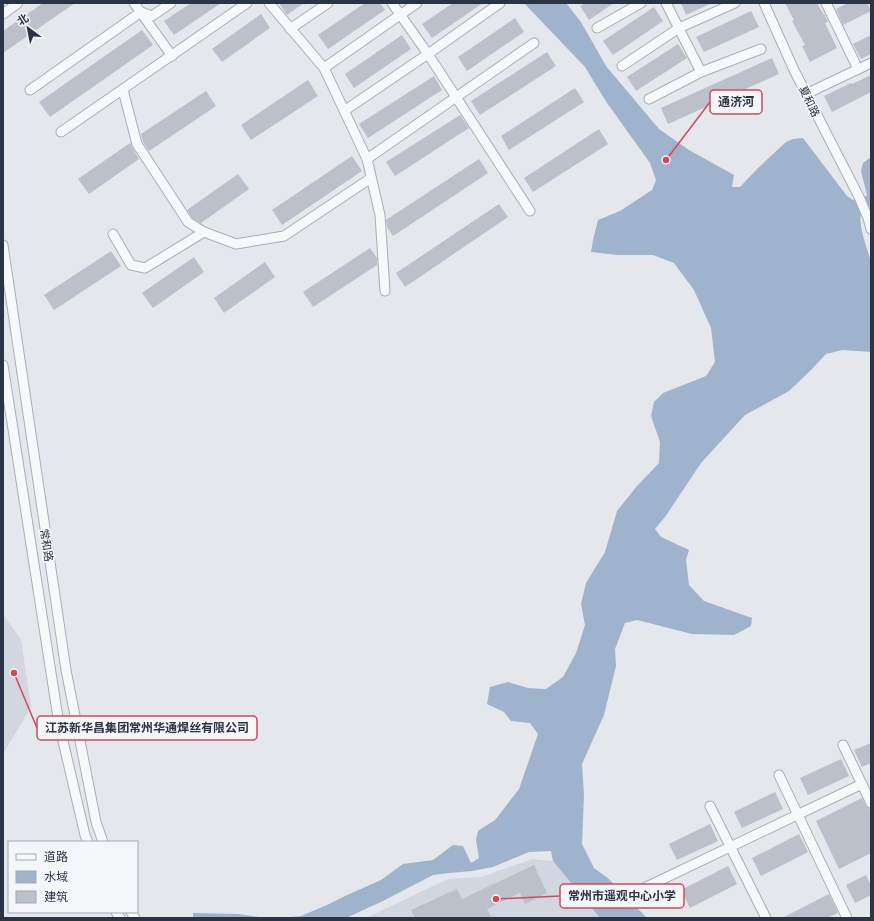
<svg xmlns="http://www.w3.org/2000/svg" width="874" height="921" viewBox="0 0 874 921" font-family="Barlow,'Noto Sans SC',sans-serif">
	<rect width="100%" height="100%" fill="#e4e7ec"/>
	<!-- built -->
	<g fill="#d2d6de">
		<polygon points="3,614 21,640 31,707 3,754"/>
		<polygon points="532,859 553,861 600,918 366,918 448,879 481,877"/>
	</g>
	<!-- water -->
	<g fill="#9fb4cc">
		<path d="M524 3H566L581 22 606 66 659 129 689 150 734 175 732 187H740L758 168 786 142 793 139 803 138 847 196 853 200 864 198 867 195 861 171 863 163 871 157V210H867L861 213C858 225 867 249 871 261V352L843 350 826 354 811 370 789 391 745 415 701 463 665 517 655 529 661 537 689 550 686 560 689 585 704 601 752 618 751 626 734 635 692 634 637 620 625 623 615 649 616 666 604 715 582 764 584 795 582 844 594 868 609 879 647 918H600L553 861 551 851 529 852 493 867 472 871 449 873 433 875 383 901 346 918H281L301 916 327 905 345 896 381 880 403 864 433 860 453 845 463 846 471 863 479 858 476 840 478 831 495 820 519 789 538 734 530 723 511 721 504 712 487 704 490 687 508 682 528 688 546 689 563 677 576 653 585 625 581 604 586 583 605 552 617 511 637 486 659 463 660 442 651 416 654 402 663 393 706 376 715 362 711 328 694 290 674 263 653 255H618L591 252 593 240 598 220 620 211 652 190 656 180 650 163 607 103 585 67Z"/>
		<polygon points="193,913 238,914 267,918 193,918"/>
	</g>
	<!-- building -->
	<g fill="#bbc0ca">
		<polygon points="43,3 75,3 3,53 3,31"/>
		<polygon points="191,3 221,3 174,35 164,21"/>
		<polygon points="279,3 304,3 287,15"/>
		<polygon points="365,3 380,3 385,10 328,49 318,35"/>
		<polygon points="453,3 483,3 432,38 422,24"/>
		<polygon points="585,3 614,3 589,20 580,6"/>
		<polygon points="681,3 712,3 686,15"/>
		<polygon points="785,3 817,3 824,15 825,15 828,22 825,23 837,48 810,62 802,46 805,45 792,21 794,20"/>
		<polygon points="848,3 867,3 871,11 843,25 836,9"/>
		<polygon points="654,7 663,21 613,55 603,41"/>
		<polygon points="751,11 759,27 704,52 696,37"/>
		<polygon points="261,14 270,28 222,62 212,49"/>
		<polygon points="515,18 524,32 467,71 458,57"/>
		<polygon points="142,30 153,45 50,117 39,102"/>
		<polygon points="402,35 411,49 354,88 345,74"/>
		<polygon points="871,35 871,54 861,59 853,44"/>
		<polygon points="678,44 687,58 636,91 627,77"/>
		<polygon points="547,52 556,66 480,115 471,101"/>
		<polygon points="772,58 779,74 668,124 661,108"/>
		<polygon points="871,75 871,92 832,112 824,96 851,83 852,84"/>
		<polygon points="434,76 442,90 368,138 359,124"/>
		<polygon points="308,80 318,96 251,140 241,125"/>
		<polygon points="575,88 584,102 509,150 501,136"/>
		<polygon points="206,91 216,106 149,151 143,142 141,134"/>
		<polygon points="460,115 469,128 395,176 386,162"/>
		<polygon points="599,129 608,144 533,192 524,178"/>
		<polygon points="130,143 132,147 139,159 89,194 78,179"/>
		<polygon points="352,156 362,171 282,225 272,210"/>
		<polygon points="479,159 488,173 393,236 387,227 386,220"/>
		<polygon points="238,174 249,189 201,223 192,218 187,210"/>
		<polygon points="499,204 508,217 405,287 396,273"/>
		<polygon points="370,248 377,258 377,265 313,307 303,292"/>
		<polygon points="111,251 121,266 54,310 44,295"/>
		<polygon points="194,257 204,272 153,308 142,293"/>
		<polygon points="265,262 275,277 224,313 214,298"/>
		<polygon points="871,743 871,763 862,767 854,750"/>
		<polygon points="841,759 849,776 808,795 800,778"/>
		<polygon points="775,792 783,809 742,828 734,812"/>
		<polygon points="862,798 866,806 869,808 871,813 871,853 839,869 816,821"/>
		<polygon points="710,824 718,841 677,860 669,844"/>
		<polygon points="799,834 808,852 761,876 752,858"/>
		<polygon points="534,865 547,893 525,904 520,893 487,909 492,918 415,918 411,910 457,889 462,899"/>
		<polygon points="728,866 737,884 690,908 681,890"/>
		<polygon points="866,875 871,886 871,895 855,903 846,885"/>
		<polygon points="829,894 838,913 827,918 782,918"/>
	</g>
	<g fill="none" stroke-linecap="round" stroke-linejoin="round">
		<defs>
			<g id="minor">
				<polyline points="134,3 172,56"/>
				<polyline points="269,3 324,68 367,159 380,215 385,291"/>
				<polyline points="392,3 428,54 530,211"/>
				<polyline points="666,3 701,72"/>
				<polyline points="764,3 794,70 859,197 868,218 871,229"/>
				<polyline points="826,3 858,69"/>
				<polyline points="3,14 18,3"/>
				<polyline points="597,28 641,3"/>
				<polyline points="290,29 328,3"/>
				<polyline points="622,66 679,28 735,3"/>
				<polyline points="324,68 417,3"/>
				<polyline points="30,90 141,12 152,16 171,3"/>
				<polyline points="123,90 137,144 188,222 204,232 236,244 284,236 371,178"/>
				<polyline points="806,94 871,63"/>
				<polyline points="649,99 701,72 761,49"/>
				<polyline points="344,111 428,54 500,3"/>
				<polyline points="61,132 247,3"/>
				<polyline points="367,159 534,43"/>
				<polyline points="113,234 131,265 145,268 204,232"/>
				<polyline points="3,245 66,670 96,822 103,842"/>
				<polyline points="3,365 59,724 85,835 88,842"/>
				<polyline points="843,745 871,803"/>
				<polyline points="779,775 847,918"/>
				<polyline points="710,806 766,918"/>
				<polyline points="642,889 862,784"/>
				<polyline points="116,912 120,918"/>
				<polyline points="131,912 135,918"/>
			</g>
		</defs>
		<!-- minor casing -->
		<use href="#minor" stroke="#a9aeb7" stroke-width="11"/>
		<!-- minor -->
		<use href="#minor" stroke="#f7f8fa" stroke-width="9"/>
	</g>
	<g text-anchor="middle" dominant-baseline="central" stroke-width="3.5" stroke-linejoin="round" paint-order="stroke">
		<!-- street labels -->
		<g font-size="11" fill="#2b3445" stroke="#f4f6f9">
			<text transform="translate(810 101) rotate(64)">夏和路</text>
			<text transform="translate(47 545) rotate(81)">常和路</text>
		</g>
	</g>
	<!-- callouts -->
	<path fill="none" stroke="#d1495b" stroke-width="1.5" d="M666 160L710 102M14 673L37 728M496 899L560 896"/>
	<g fill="#d1495b" stroke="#f4f6f9" stroke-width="1.5">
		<circle cx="666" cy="160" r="4"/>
		<circle cx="14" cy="673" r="4"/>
		<circle cx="496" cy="899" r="4"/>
	</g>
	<g fill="#f4f6f9" stroke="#d1495b" stroke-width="1.5">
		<rect x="710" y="90" width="52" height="24" rx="4"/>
		<rect x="37" y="716" width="220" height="24" rx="4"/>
		<rect x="560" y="884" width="124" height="24" rx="4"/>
	</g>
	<g font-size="12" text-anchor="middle" font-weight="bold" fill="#2b3445">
		<text x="736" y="106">通济河</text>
		<text x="147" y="732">江苏新华昌集团常州华通焊丝有限公司</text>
		<text x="622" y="900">常州市遥观中心小学</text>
	</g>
	<!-- border -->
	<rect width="874" height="921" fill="none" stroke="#2b3445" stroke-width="8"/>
	<!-- legend -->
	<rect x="8" y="841" width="130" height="72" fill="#f4f6f9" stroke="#a4a8b1"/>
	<rect x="16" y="854" width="20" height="6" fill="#f7f8fa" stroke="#a4a8b1"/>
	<text x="44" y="861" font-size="12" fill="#2b3445">道路</text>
	<rect x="16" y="871" width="20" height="12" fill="#9fb4cc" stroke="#a4a8b1"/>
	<text x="44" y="881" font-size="12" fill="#2b3445">水域</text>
	<rect x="16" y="891" width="20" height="12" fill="#bbc0ca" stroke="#a4a8b1"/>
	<text x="44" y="901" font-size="12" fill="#2b3445">建筑</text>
	<!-- north arrow -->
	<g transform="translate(28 28) rotate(328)" stroke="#f4f6f9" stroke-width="3" paint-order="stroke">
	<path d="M0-3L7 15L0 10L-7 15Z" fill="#2b3445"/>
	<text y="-6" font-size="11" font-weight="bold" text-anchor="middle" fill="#2b3445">北</text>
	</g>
</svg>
